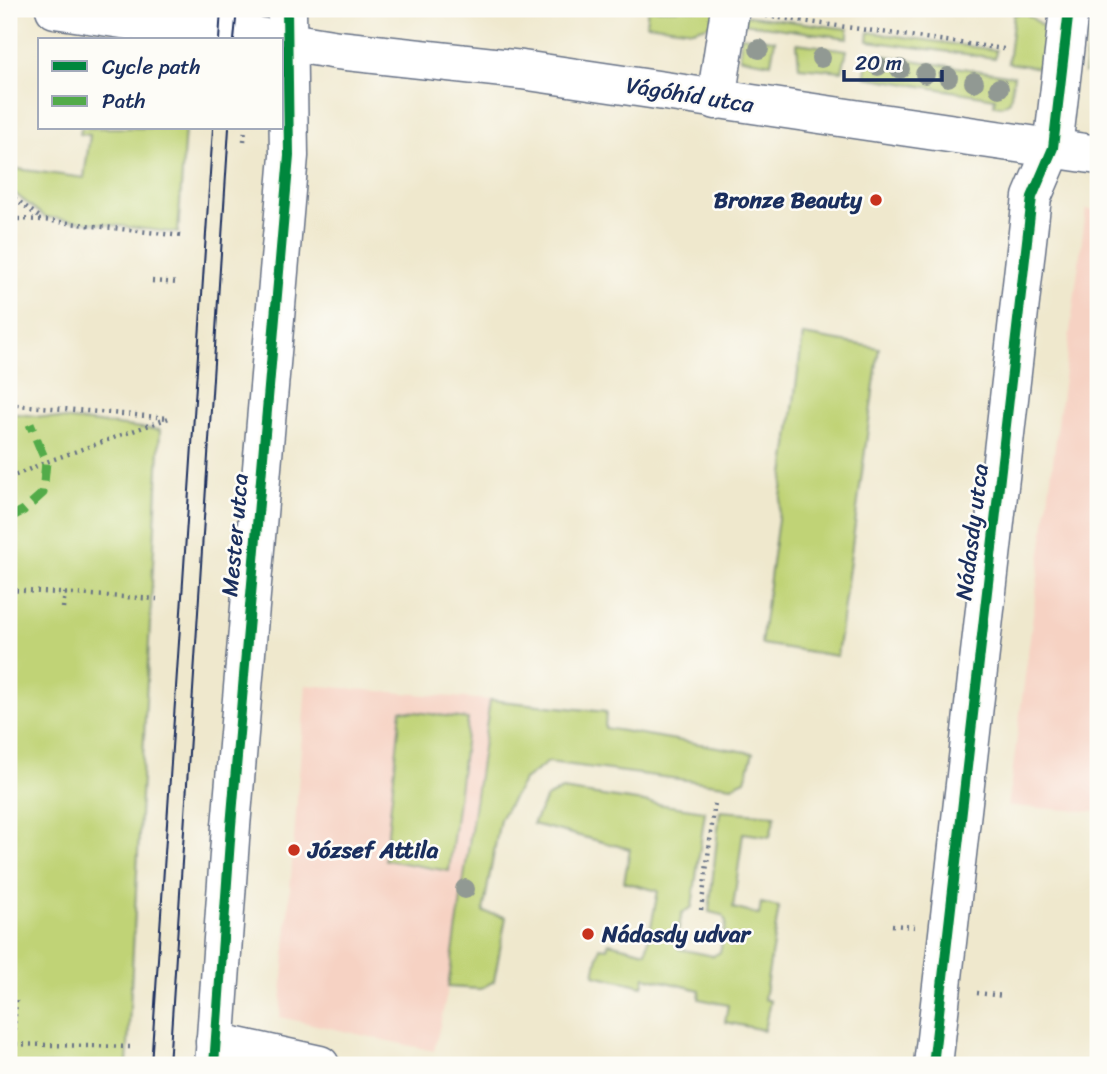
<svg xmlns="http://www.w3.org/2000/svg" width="1107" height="1074" viewBox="0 0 1107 1074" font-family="Sriracha,sans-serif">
	<rect width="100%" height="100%" fill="#fdfcf7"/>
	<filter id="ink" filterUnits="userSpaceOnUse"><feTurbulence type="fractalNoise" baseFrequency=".0143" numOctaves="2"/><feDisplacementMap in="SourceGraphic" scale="14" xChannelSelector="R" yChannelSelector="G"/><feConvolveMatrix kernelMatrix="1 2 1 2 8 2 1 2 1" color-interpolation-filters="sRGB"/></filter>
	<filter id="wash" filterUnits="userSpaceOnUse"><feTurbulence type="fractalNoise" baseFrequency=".00686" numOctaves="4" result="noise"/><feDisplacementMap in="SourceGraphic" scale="28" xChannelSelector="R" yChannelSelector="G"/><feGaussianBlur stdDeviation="1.57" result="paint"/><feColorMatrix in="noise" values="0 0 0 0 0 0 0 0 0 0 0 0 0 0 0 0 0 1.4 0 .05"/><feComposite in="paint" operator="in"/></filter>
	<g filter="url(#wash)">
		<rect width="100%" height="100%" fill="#efe8cd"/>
		<!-- built -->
		<g fill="#f6d2c3">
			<polygon points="1086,209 1098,211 1098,812 1008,806"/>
			<polygon points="306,685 490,700 447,994 434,1051 280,1017"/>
		</g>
		<!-- green -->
		<g fill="#c0d376" stroke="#6e816a" stroke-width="2">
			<polygon points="648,9 717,9 721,22 693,30 646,24"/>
			<polygon points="1092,9 1098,10 1090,73 1084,73"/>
			<polygon points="1014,14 1027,14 1046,29 1041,68 1008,63"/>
			<polygon points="743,15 848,29 848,38 742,23"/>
			<polygon points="869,32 996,50 995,58 868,41"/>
			<polygon points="741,36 775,40 771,63 740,58"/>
			<polygon points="797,43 847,50 842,71 799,67"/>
			<polygon points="867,53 1014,76 1010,101 1001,106 994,105 995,98 865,77"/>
			<polygon points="81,128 185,128 178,233 45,217 9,189 9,168 84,178 90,135 80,134"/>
			<polygon points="803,335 879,348 837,656 761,644"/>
			<polygon points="9,413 160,430 127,1065 9,1065"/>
			<polygon points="490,700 606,712 605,728 753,753 745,780 732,786 548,762 524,780 500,819 483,912 506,917 494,981 480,989 448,987"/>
			<polygon points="401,710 468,719 449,871 385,860"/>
			<polygon points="562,790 705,811 692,907 682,913 676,941 679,949 713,956 720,952 726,923 723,915 709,912 720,811 775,815 770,837 743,833 733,908 759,915 761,903 779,907 764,999 770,1001 764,1030 725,1022 728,1005 699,999 700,990 645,977 643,986 594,975 600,947 607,948 609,943 646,952 658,891 624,882 630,849 533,824 546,798"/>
		</g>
	</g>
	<g filter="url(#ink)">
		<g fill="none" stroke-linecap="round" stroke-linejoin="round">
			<defs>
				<g id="minor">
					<polyline points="55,9 169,26 219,30 276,40"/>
					<polyline points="282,41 338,50 522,70 1098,155"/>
					<polyline points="716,100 730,9"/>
					<polyline points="215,1042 320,1065"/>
					<polyline points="214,1065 231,826 289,156 287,9"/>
					<polyline points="933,1065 1032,197 1053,148 1069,9"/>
				</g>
			</defs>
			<!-- minor casing -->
			<use href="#minor" stroke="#657085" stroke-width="41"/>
			<!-- path -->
			<g stroke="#657085" stroke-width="4.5" stroke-dasharray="2 5" stroke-linecap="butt">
				<polyline points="766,16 1004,49"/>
				<polyline points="244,141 245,128"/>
				<polyline points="9,194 42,219"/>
				<polyline points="18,219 43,220 182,236"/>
				<polyline points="152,281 179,283"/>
				<polyline points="9,478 46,462 169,418 17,405"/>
				<polyline points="9,590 157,599"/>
				<polyline points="63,608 65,593"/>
				<polyline points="701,910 715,802"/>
				<polyline points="892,925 915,927"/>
				<polyline points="977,993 1004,996"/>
				<polyline points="9,1044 132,1047"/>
				<polyline points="13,1044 16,1000"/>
				<polyline points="873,1061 894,1065"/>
				<polyline points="460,1065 462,1057"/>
			</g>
			<!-- minor -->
			<use href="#minor" stroke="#fff" stroke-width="38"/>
			<!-- tram -->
			<g stroke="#1b2f5e" stroke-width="2">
				<polyline points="219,40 221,9"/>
				<polyline points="234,40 237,9"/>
				<polyline points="151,1065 213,128"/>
				<polyline points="169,1065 229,128"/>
			</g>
			<!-- quiet -->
			<polyline stroke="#52ab49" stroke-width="9" stroke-dasharray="18 9" stroke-linecap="butt" points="9,518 24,510 43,493 46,462 30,424"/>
			<defs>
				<g id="cycleway">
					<polyline points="214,1065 231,826 289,156 287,9"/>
					<polyline points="933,1065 1032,197 1053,148 1069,9"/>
				</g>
			</defs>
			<!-- cycleway casing -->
			<use href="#cycleway" stroke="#fdfcf7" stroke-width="15"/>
			<!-- cycleway -->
			<use href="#cycleway" stroke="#00873e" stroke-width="10"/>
		</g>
		<!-- trees -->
		<g fill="#919993">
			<circle cx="759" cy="49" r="10"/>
			<circle cx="821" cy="58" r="10"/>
			<circle cx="878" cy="66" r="10"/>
			<circle cx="900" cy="69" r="10"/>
			<circle cx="925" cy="74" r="10"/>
			<circle cx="948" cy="77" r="10"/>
			<circle cx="974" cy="82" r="10"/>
			<circle cx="999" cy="88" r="10"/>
			<circle cx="465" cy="889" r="10"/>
		</g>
	</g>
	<!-- markers -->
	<g fill="#c8321e" stroke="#fdfcf7" stroke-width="2.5">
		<circle cx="876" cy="200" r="7"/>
		<circle cx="294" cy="850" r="7"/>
		<circle cx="588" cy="934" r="7"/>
	</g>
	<g text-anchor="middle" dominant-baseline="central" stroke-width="5" stroke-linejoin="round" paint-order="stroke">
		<!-- street labels -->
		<g font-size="23" fill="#1b2f5e" stroke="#fdfcf7">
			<text transform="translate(690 95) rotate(9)">Vágóhíd utca</text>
			<text transform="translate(972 532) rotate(-83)">Nádasdy utca</text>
			<text transform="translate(235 535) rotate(-85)">Mester utca</text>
		</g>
		<!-- poi labels -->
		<g font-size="23" font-weight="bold" fill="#1b2f5e" stroke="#fdfcf7" text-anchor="start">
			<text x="862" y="200" text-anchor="end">Bronze Beauty</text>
			<text x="308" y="850">József Attila</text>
			<text x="602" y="934">Nádasdy udvar</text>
		</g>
	</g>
	<!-- margin -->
	<rect width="1107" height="1074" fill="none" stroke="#fdfcf7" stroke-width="35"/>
	<!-- legend -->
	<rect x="38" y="38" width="245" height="91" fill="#fdfcf7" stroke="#a3aaba" stroke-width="2"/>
	<rect x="52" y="61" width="35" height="10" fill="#00873e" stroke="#a3aaba" stroke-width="2"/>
	<text x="102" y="74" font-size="21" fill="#1b2f5e">Cycle path</text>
	<rect x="52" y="96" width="35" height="10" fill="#52ab49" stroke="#a3aaba" stroke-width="2"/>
	<text x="102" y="108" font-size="21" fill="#1b2f5e">Path</text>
	<!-- scale -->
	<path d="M844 70v10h98v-10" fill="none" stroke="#1b2f5e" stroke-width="3.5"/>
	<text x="855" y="70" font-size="21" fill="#1b2f5e" stroke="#fdfcf7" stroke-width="5" paint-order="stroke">20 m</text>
</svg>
